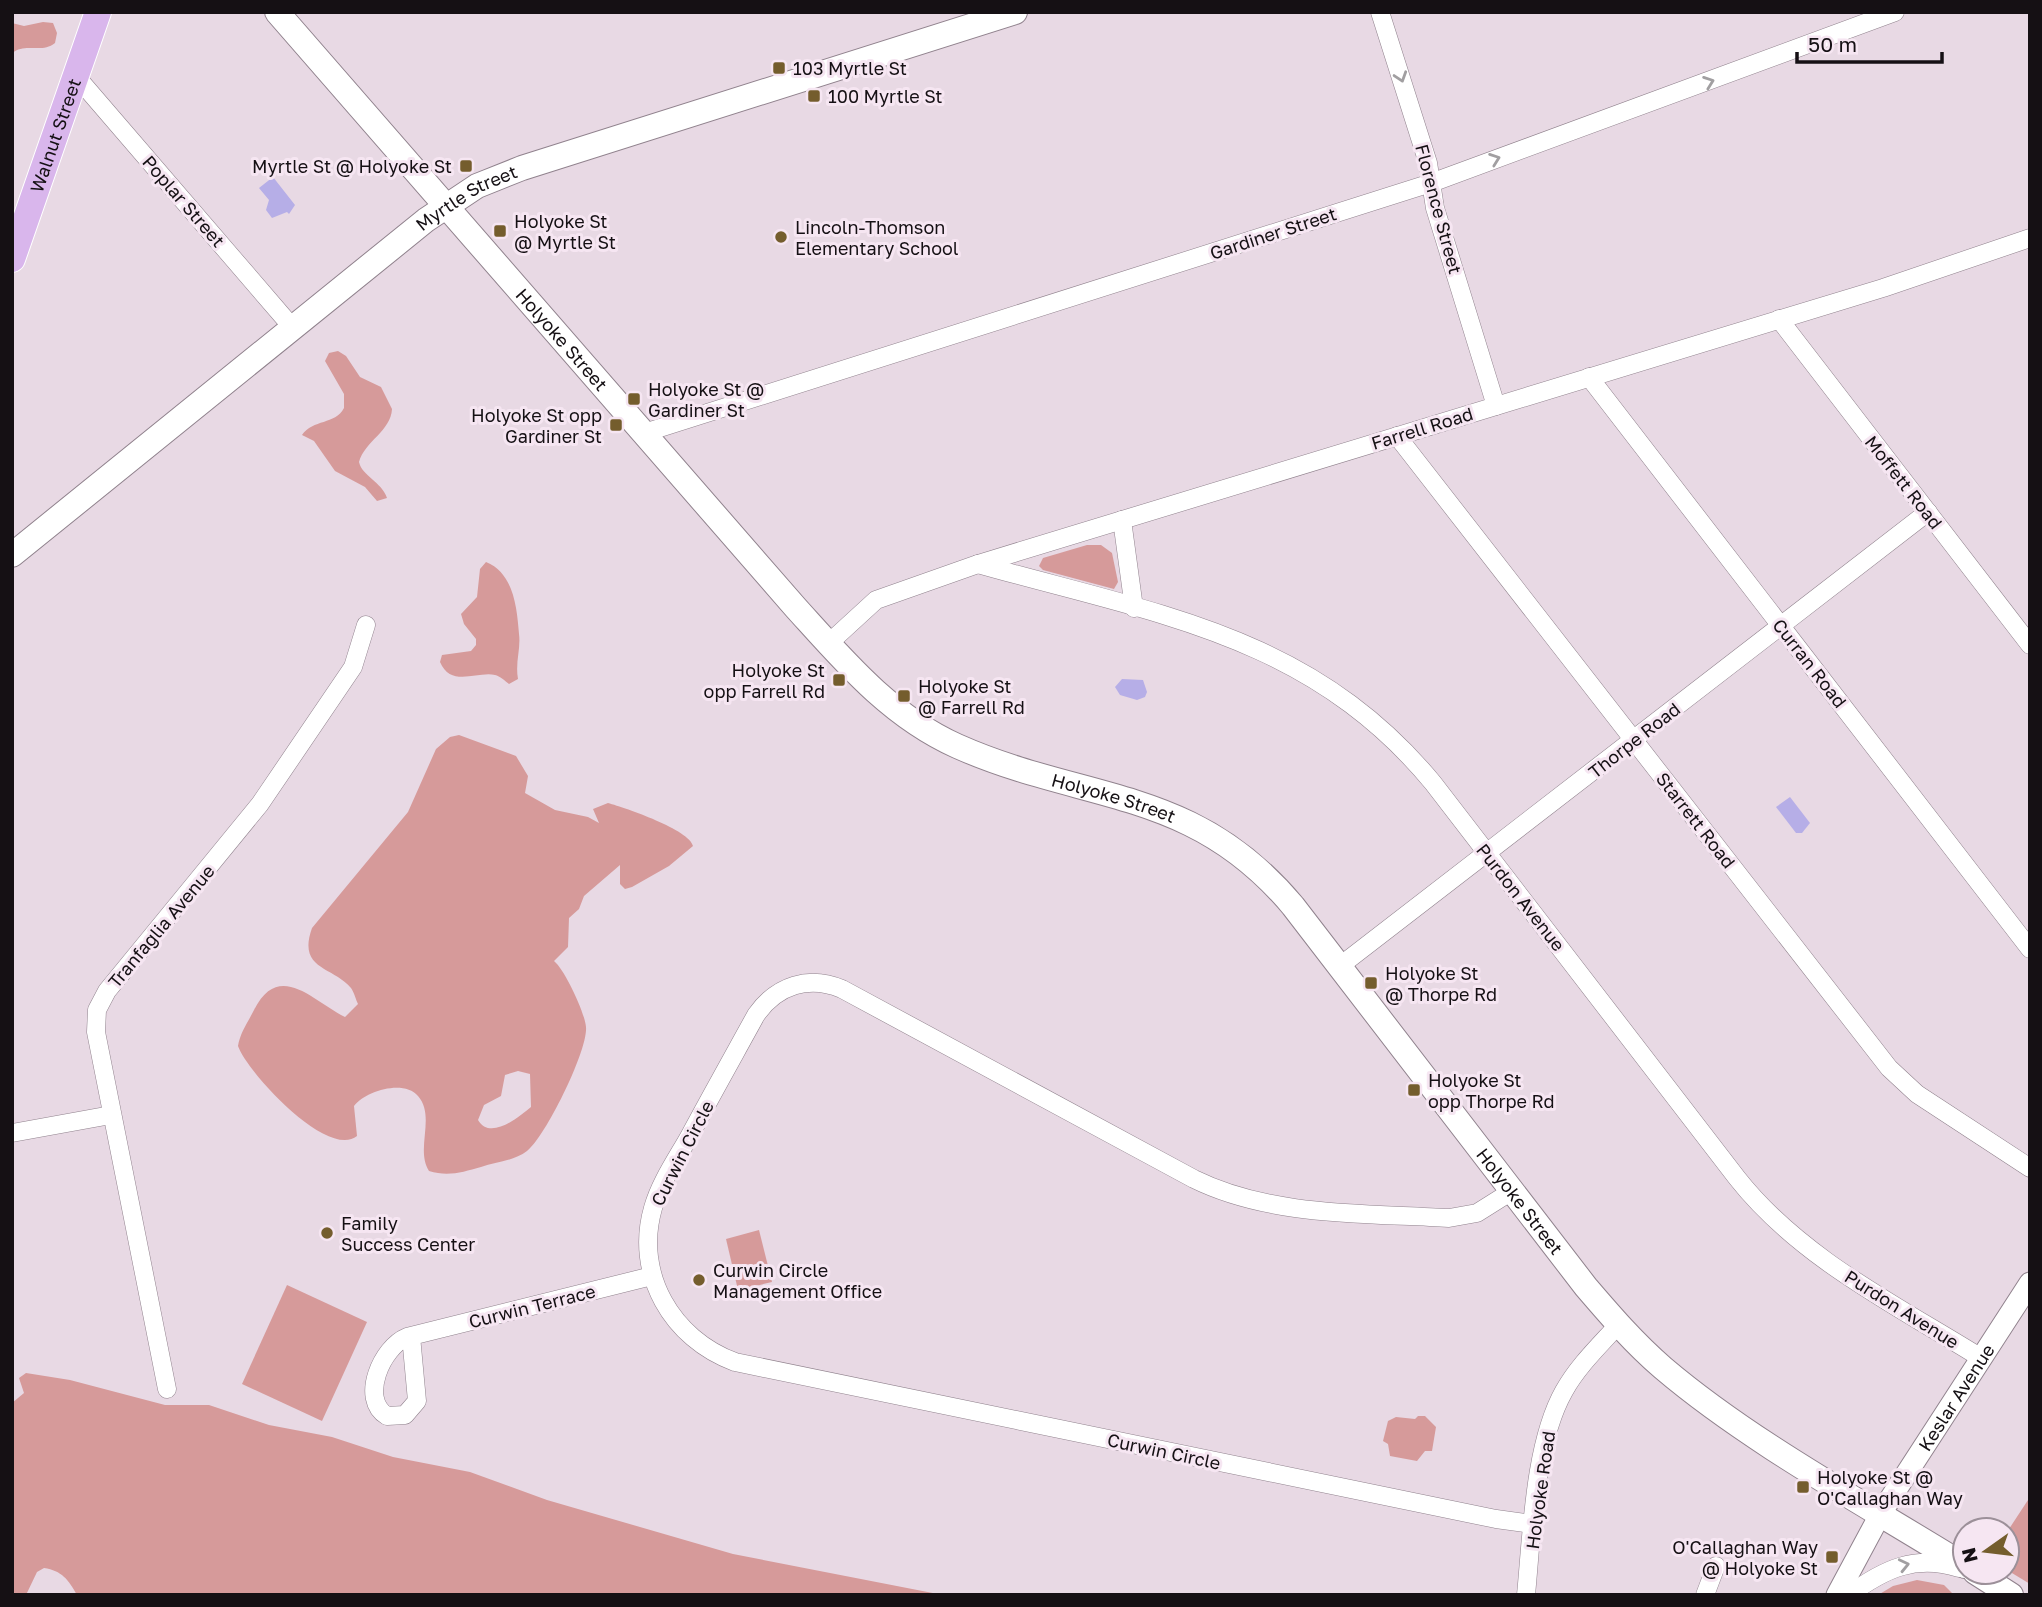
<svg xmlns="http://www.w3.org/2000/svg" width="2042" height="1607" viewBox="0 0 2042 1607" font-family="'Golos Text',sans-serif">
	<rect width="100%" height="100%" fill="#e8d9e4"/>
	<!-- green -->
	<g fill="#d69a9a" fill-rule="evenodd">
		<path d="M43 22 53 23 57 33 55 43C41 54 26 42 12 53V23L24 26Z"/>
		<path d="M338 351 346 356 360 377 381 387 392 409C391 431 365 441 359 462 362 476 382 482 387 498L377 501 365 487 335 471 314 441 302 435C313 419 335 425 344 408V394L325 361 329 353Z"/>
		<polygon points="1087,545 1101,545 1112,553 1118,582 1114,589 1043,570 1039,566 1043,558"/>
		<path d="M486 562C514 573 517 609 519 634 521 649 515 662 518 679L509 684C505 681 500 676 495 675 477 671 451 688 440 662L442 655 471 651 476 645V639L464 624 461 614 477 597 480 569Z"/>
		<path d="M459 735 516 756 528 776 525 793 555 810 588 817 599 823 593 809 608 803C626 808 690 830 693 846L669 866 632 887 625 889 620 884V865L584 896 579 909 569 918 568 947 554 961C565 970 585 1013 586 1027 588 1050 546 1136 527 1151 514 1161 496 1162 481 1167 463 1172 448 1177 429 1171 415 1149 436 1117 418 1096 404 1079 365 1091 354 1106L357 1136C328 1160 247 1072 238 1046 240 1033 248 1022 254 1010 279 960 313 1001 345 1017L358 1004C356 1000 354 992 351 988 333 966 297 970 312 928L408 812 436 749 450 737ZM518 1071 530 1074 531 1107C519 1117 490 1141 478 1120L484 1105 501 1096 505 1075Z"/>
		<polygon points="759,1230 772,1282 738,1290 726,1239"/>
		<polygon points="287,1285 367,1322 322,1421 242,1384"/>
		<path d="M26 1373 70 1380 165 1405H209L269 1425 332 1437 393 1457 470 1472 547 1500 733 1554 943 1595H77C68 1579 62 1571 44 1568L37 1572 26 1595H12V1403L24 1393 19 1378Z"/>
		<polygon points="1418,1416 1425,1416 1436,1427 1432,1451 1425,1451 1417,1461 1390,1456 1388,1444 1383,1441 1388,1421 1396,1417 1415,1419"/>
		<polygon points="2030,1497 2030,1584 2007,1570 2007,1532"/>
		<polygon points="1917,1580 1944,1585 1954,1595 1878,1595 1893,1586"/>
	</g>
	<!-- water -->
	<g fill="#b6aee7">
		<polygon points="273,177 295,205 289,214 287,212 272,218 266,210 269,200 259,188"/>
		<polygon points="1122,679 1143,680 1147,692 1145,697 1137,700 1120,695 1115,687"/>
		<polygon points="1790,797 1810,823 1802,833 1796,833 1776,807"/>
	</g>
	<g fill="none" stroke-linecap="round" stroke-linejoin="round">
		<defs>
			<g id="minor">
				<polyline points="1380,12 1428,163 1435,208 1496,406"/>
				<polyline points="76,76 292,327"/>
				<polyline points="1779,319 2030,645"/>
				<polyline points="1589,377 2030,949"/>
				<polyline points="644,433 1431,183 1895,12"/>
				<polyline points="1397,436 1889,1068 1917,1094 2030,1168"/>
				<polyline points="1122,520 1134,608"/>
				<path d="M978 564C1154 614 1310 634 1433 783L1737 1178C1800 1258 1896 1305 1981 1358"/>
				<polyline points="828,644 876,600 978,564 1883,288 2030,238"/>
				<polyline points="1340,966 1928,512"/>
				<polyline points="12,1133 111,1115"/>
				<path d="M1512 1191 1477 1213 1449 1218C1365 1213 1271 1217 1194 1179L842 989C809 975 777 985 756 1015 734 1055 711 1096 689 1137 676 1160 660 1183 653 1208 634 1274 672 1339 735 1362L1496 1519 1533 1524"/>
				<path d="M411 1336 417 1401 405 1415 387 1416C359 1399 382 1347 407 1337L652 1276"/>
				<polyline points="167,1389 96,1032 97,1010 107,991 260,804 353,667 366,625"/>
				<path d="M1526 1595C1532 1534 1534 1444 1564 1391 1578 1366 1599 1346 1618 1325"/>
				<polyline points="1705,1595 1716,1566"/>
				<path d="M1849 1595C1884 1569 1916 1554 1959 1568"/>
			</g>
			<g id="tertiary">
				<path id="s1" d="M1837 1595 1881 1513 2030 1283"/>
			</g>
			<g id="secondary">
				<path id="s2" d="M277 12 796 608C844 661 890 716 957 746 1085 803 1193 786 1293 906L1586 1287C1610 1315 1634 1343 1663 1368 1750 1442 1867 1505 1965 1566"/>
				<path id="s3" d="M12 555 426 220 477 186 522 168 1015 12"/>
				<polyline points="1975,1572 2011,1595"/>
			</g>
			<g id="primary">
				<path id="s4" d="M12 259 98 12"/>
			</g>
		</defs>
		<!-- minor casing -->
		<use href="#minor" stroke="#90828d" stroke-width="19"/>
		<!-- tertiary casing -->
		<use href="#tertiary" stroke="#90828d" stroke-width="23"/>
		<!-- secondary casing -->
		<use href="#secondary" stroke="#90828d" stroke-width="26"/>
		<!-- primary casing -->
		<use href="#primary" stroke="#fff" stroke-width="28"/>
		<!-- minor -->
		<use href="#minor" stroke="#fff" stroke-width="18"/>
		<!-- tertiary -->
		<use href="#tertiary" stroke="#fff" stroke-width="21"/>
		<!-- secondary -->
		<use href="#secondary" stroke="#fff" stroke-width="24"/>
		<!-- primary -->
		<use href="#primary" stroke="#d9b6ec" stroke-width="26"/>
	</g>
	<!-- one-way arrows -->
	<defs><path id="oneway-chevron" d="M-2-3.5L2.5 0L-2 3.5" fill="none" stroke-width="1.6" stroke-linecap="round" stroke-linejoin="round" transform="scale(1.75)"/></defs>
	<g stroke="#a19fa1">
		<use href="#oneway-chevron" transform="translate(1401 77) rotate(72)"/>
		<use href="#oneway-chevron" transform="translate(1709 82) rotate(-20)"/>
		<use href="#oneway-chevron" transform="translate(1495 159) rotate(-20)"/>
		<use href="#oneway-chevron" transform="translate(1904 1565) rotate(-13)"/>
	</g>
	<!-- markers -->
	<g fill="#745d2d" stroke="#f6e6f2" stroke-width="2.5">
		<rect x="772" y="61" width="14" height="14" rx="3.5"/>
		<rect x="807" y="89" width="14" height="14" rx="3.5"/>
		<rect x="459" y="159" width="14" height="14" rx="3.5"/>
		<rect x="493" y="224" width="14" height="14" rx="3.5"/>
		<circle cx="781" cy="237" r="7"/>
		<rect x="627" y="392" width="14" height="14" rx="3.5"/>
		<rect x="609" y="418" width="14" height="14" rx="3.5"/>
		<rect x="832" y="673" width="14" height="14" rx="3.5"/>
		<rect x="897" y="689" width="14" height="14" rx="3.5"/>
		<rect x="1364" y="976" width="14" height="14" rx="3.5"/>
		<rect x="1407" y="1083" width="14" height="14" rx="3.5"/>
		<circle cx="327" cy="1233" r="7"/>
		<circle cx="699" cy="1280" r="7"/>
		<rect x="1796" y="1480" width="14" height="14" rx="3.5"/>
		<rect x="1825" y="1550" width="14" height="14" rx="3.5"/>
	</g>
	<g text-anchor="middle" dominant-baseline="central" stroke-width="6" stroke-linejoin="round" paint-order="stroke">
		<!-- poi labels -->
		<g font-size="18" fill="#151014" stroke="#f6e6f2" text-anchor="start">
			<text x="793" y="68">103 Myrtle St</text>
			<text x="828" y="96">100 Myrtle St</text>
			<text x="452" y="166" text-anchor="end">Myrtle St @ Holyoke St</text>
			<text x="514" y="221">Holyoke St<tspan x="514" dy="21">@ Myrtle St</tspan></text>
			<text x="795" y="227">Lincoln-Thomson<tspan x="795" dy="21">Elementary School</tspan></text>
			<text x="648" y="389">Holyoke St @<tspan x="648" dy="21">Gardiner St</tspan></text>
			<text x="602" y="415" text-anchor="end">Holyoke St opp<tspan x="602" dy="21">Gardiner St</tspan></text>
			<text x="825" y="670" text-anchor="end">Holyoke St<tspan x="825" dy="21">opp Farrell Rd</tspan></text>
			<text x="918" y="686">Holyoke St<tspan x="918" dy="21">@ Farrell Rd</tspan></text>
			<text x="1385" y="973">Holyoke St<tspan x="1385" dy="21">@ Thorpe Rd</tspan></text>
			<text x="1428" y="1080">Holyoke St<tspan x="1428" dy="21">opp Thorpe Rd</tspan></text>
			<text x="341" y="1223">Family<tspan x="341" dy="21">Success Center</tspan></text>
			<text x="713" y="1270">Curwin Circle<tspan x="713" dy="21">Management Office</tspan></text>
			<text x="1817" y="1477">Holyoke St @<tspan x="1817" dy="21">O'Callaghan Way</tspan></text>
			<text x="1818" y="1547" text-anchor="end">O'Callaghan Way<tspan x="1818" dy="21">@ Holyoke St</tspan></text>
		</g>
		<!-- street labels -->
		<g font-size="18" fill="#151014" stroke="#f6e6f2">
			<text stroke="none"><textPath href="#s4" startOffset="131">Walnut Street</textPath></text>
			<text stroke="none"><textPath href="#s3" startOffset="579">Myrtle Street</textPath></text>
			<text transform="translate(184 201) rotate(49)">Poplar Street</text>
			<text transform="translate(1439 209) rotate(75)">Florence Street</text>
			<text transform="translate(1273 233) rotate(-18)">Gardiner Street</text>
			<text stroke="none"><textPath href="#s2" startOffset="434">Holyoke Street</textPath></text>
			<text transform="translate(1422 428) rotate(-17)">Farrell Road</text>
			<text transform="translate(1904 482) rotate(52)">Moffett Road</text>
			<text transform="translate(1810 663) rotate(52)">Curran Road</text>
			<text transform="translate(1634 740) rotate(-38)">Thorpe Road</text>
			<text stroke="none"><textPath href="#s2" startOffset="1169">Holyoke Street</textPath></text>
			<text transform="translate(1696 820) rotate(52)">Starrett Road</text>
			<text transform="translate(1521 897) rotate(52)">Purdon Avenue</text>
			<text transform="translate(161 926) rotate(-50)">Tranfaglia Avenue</text>
			<text transform="translate(682 1153) rotate(-63)">Curwin Circle</text>
			<text stroke="none"><textPath href="#s2" startOffset="1755">Holyoke Street</textPath></text>
			<text transform="translate(532 1306) rotate(-14)">Curwin Terrace</text>
			<text transform="translate(1902 1309) rotate(32)">Purdon Avenue</text>
			<text stroke="none"><textPath href="#s1" startOffset="231">Keslar Avenue</textPath></text>
			<text transform="translate(1164 1451) rotate(12)">Curwin Circle</text>
			<text transform="translate(1540 1490) rotate(-82)">Holyoke Road</text>
		</g>
	</g>
	<!-- border -->
	<rect width="2042" height="1607" fill="none" stroke="#151014" stroke-width="28"/>
	<!-- north arrow -->
	<g transform="translate(1986 1551) rotate(256)"><circle r="33" fill="#f6e6f2" stroke="#9c9099" stroke-width="2"/>
	<path d="M0-5L12 26L0 18L-12 26Z" fill="#745d2d"/>
	<text y="-10" font-size="19" font-weight="bold" text-anchor="middle" fill="#151014">N</text>
	</g>
	<!-- scale -->
	<path d="M1797 52v10h145v-10" fill="none" stroke="#151014" stroke-width="3.5"/>
	<text x="1808" y="52" font-size="21" fill="#151014" stroke="#f6e6f2" stroke-width="5" paint-order="stroke">50 m</text>
</svg>
